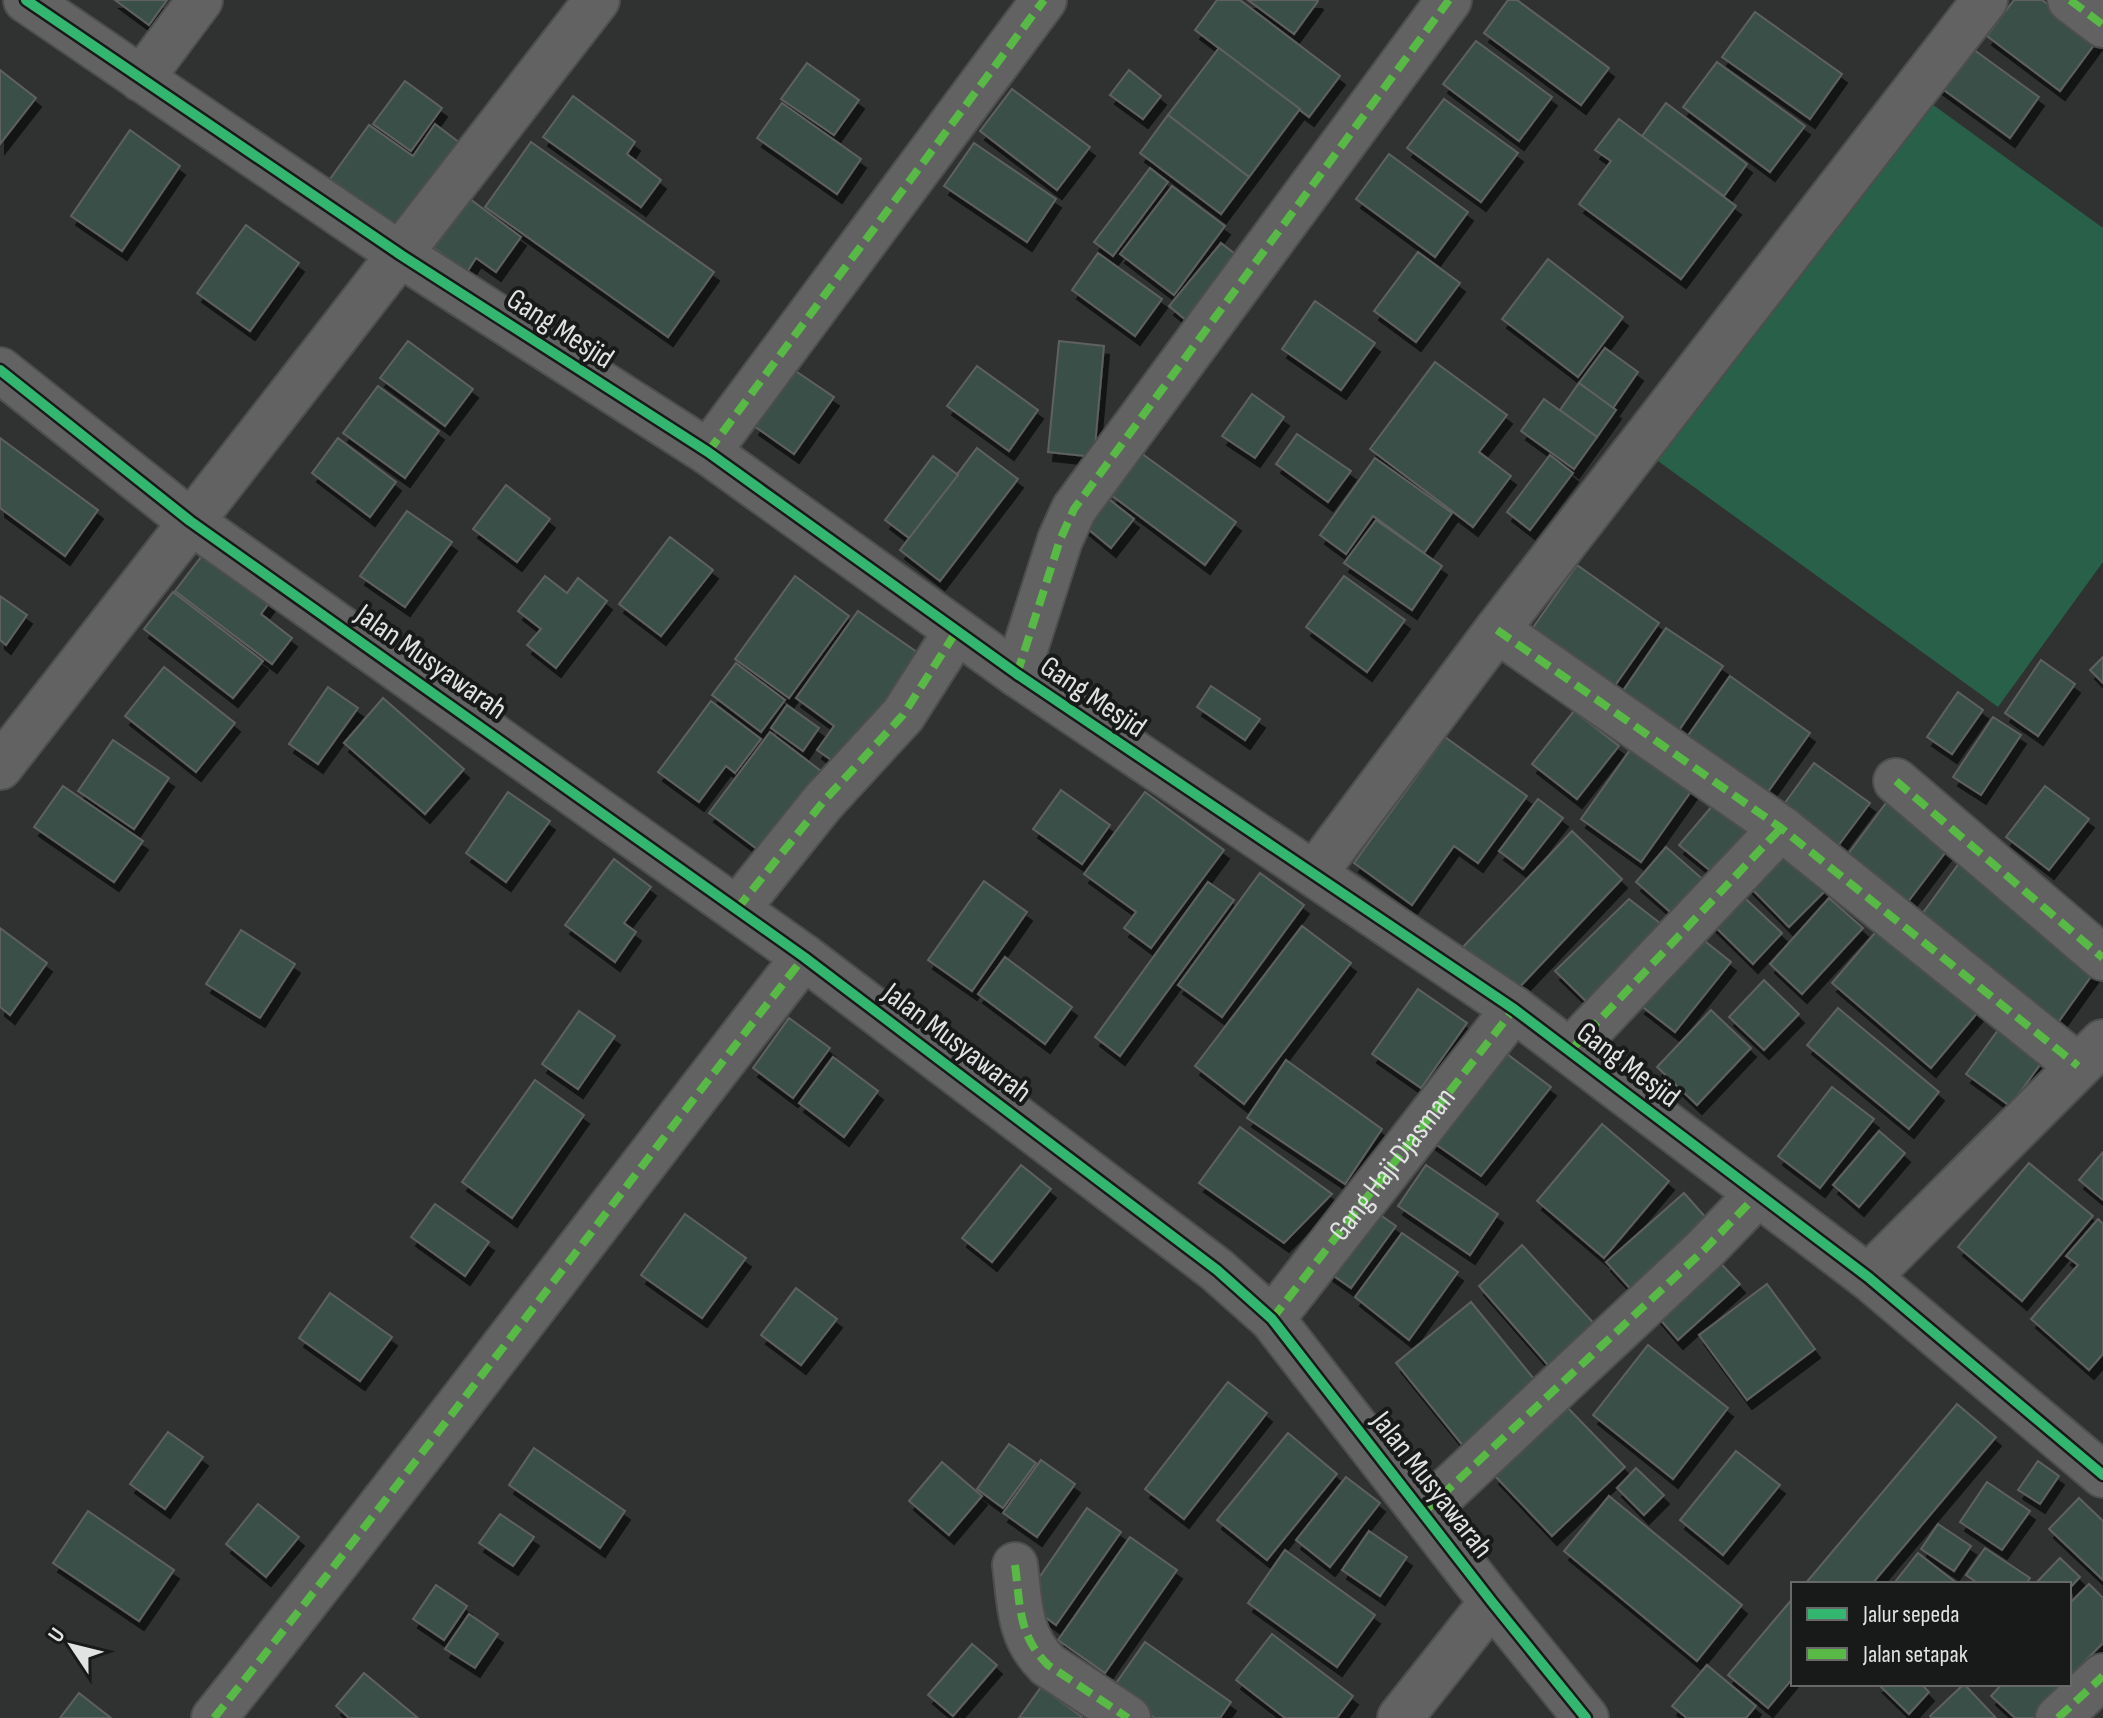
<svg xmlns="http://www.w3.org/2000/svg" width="2103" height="1718" viewBox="0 0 2103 1718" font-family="'Sofia Sans Condensed',sans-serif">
	<defs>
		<filter id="shadow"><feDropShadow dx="5" dy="9" stdDeviation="0" flood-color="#0009"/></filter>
	</defs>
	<rect width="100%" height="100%" fill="#303131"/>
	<!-- green -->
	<polygon fill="#286049" points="1914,91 2103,228 2103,562 1998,707 1651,456"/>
	<!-- building -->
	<g fill="#3b4f48" stroke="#5f6060" stroke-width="2" filter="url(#shadow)">
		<polygon points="115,0 167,0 149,25"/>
		<polygon points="1217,0 1240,0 1340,76 1309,117 1195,30"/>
		<polygon points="1248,0 1317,0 1318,1 1294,34"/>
		<polygon points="1508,0 1517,0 1609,68 1581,105 1484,33"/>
		<polygon points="2014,0 2042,0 2097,41 2060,91 1987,36"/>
		<polygon points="1755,12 1842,74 1810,119 1722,57"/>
		<polygon points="1476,41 1552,97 1519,141 1443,84"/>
		<polygon points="1966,44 2039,97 2010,138 1937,85"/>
		<polygon points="1219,48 1300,109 1249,177 1168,115"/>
		<polygon points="1717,62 1805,126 1770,172 1683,107"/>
		<polygon points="807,63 859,100 834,135 781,99"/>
		<polygon points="0,70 36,98 0,144"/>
		<polygon points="1129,70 1161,96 1143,119 1110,95"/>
		<polygon points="405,81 442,108 411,151 373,124"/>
		<polygon points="1012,89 1090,147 1057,190 980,131"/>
		<polygon points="573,96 635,142 627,154 661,180 641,207 543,137"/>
		<polygon points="1444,99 1518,153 1481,202 1407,148"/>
		<polygon points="782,103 861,159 837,194 757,138"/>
		<polygon points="1666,103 1747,164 1724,196 1642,136"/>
		<polygon points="1168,115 1249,177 1221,214 1140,153"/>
		<polygon points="1619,119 1736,206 1681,279 1579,204 1611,161 1595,150"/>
		<polygon points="435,124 464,146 400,235 327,183 369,125 413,156"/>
		<polygon points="130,130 180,166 122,251 71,216"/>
		<polygon points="531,142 714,272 668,337 485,207"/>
		<polygon points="974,143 1056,199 1027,242 944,186"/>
		<polygon points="1389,154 1468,212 1435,257 1356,199"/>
		<polygon points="1150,168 1168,182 1113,256 1094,242"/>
		<polygon points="1172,186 1225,226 1174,295 1120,254"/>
		<polygon points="470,199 521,237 496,272 476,258 467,272 434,248"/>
		<polygon points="246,225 299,263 250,331 197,293"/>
		<polygon points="1221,243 1239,257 1187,321 1169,306"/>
		<polygon points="1418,252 1460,283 1416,342 1374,311"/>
		<polygon points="1098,253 1162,299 1135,336 1072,290"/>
		<polygon points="1548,259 1623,317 1578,377 1502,319"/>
		<polygon points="1315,301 1375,343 1341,390 1282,349"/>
		<polygon points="408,341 473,389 445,426 380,378"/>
		<polygon points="1059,341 1104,346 1094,457 1048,452"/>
		<polygon points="1605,348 1638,372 1613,408 1579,383"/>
		<polygon points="1435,362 1507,415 1479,452 1511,476 1473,527 1370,449"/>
		<polygon points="977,366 1038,410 1009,451 947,406"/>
		<polygon points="794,370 834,397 794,454 754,426"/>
		<polygon points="1579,383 1616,410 1597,437 1560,410"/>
		<polygon points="378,386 439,431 405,478 343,433"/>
		<polygon points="1252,394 1284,417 1255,458 1222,436"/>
		<polygon points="1544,399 1597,437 1574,469 1521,431"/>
		<polygon points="1297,434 1351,471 1328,502 1276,464"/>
		<polygon points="0,438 98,510 65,556 0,508"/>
		<polygon points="338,438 396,482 370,517 312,473"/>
		<polygon points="977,448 1018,479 940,581 900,550"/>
		<polygon points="1141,453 1236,522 1205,565 1111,495"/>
		<polygon points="1550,455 1573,473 1530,530 1507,512"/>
		<polygon points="933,456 958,475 909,538 885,520"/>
		<polygon points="1375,458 1452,513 1424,553 1373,516 1346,554 1320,535"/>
		<polygon points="506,485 550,519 517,562 473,529"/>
		<polygon points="1105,496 1134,519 1111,548 1082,524"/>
		<polygon points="407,511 452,542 405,607 360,576"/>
		<polygon points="1376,520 1442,566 1412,610 1344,563"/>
		<polygon points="670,537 713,570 661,636 619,604"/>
		<polygon points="211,544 276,594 261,614 292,638 272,664 175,591"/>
		<polygon points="1577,565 1659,623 1609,694 1527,636"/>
		<polygon points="545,576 567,593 578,578 607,601 556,668 527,645 541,629 518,611"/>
		<polygon points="795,576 849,616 789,698 735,659"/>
		<polygon points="1344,576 1405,620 1367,672 1306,627"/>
		<polygon points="173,592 263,661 233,698 144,629"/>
		<polygon points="0,596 27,615 6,645 0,640"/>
		<polygon points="858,611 924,657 844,769 817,750 834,726 796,698"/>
		<polygon points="1666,628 1723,666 1675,736 1618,698"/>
		<polygon points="2103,657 2103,683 2090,670"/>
		<polygon points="2041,660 2075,684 2038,736 2005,713"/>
		<polygon points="736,663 785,700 761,732 712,695"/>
		<polygon points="164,667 235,723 196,772 125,716"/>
		<polygon points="1730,676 1810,733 1760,803 1680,747"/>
		<polygon points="1211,686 1260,719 1245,740 1197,707"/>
		<polygon points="328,687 358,708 318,764 289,744"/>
		<polygon points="1958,692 1983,710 1952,754 1927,737"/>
		<polygon points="383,698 464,769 425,814 344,743"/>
		<polygon points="711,701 761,739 735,773 726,766 699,802 658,772"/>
		<polygon points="787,705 819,728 803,751 771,728"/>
		<polygon points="1574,711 1619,746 1577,799 1532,764"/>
		<polygon points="1993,717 2021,735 1981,795 1953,777"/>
		<polygon points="770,732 821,771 761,852 709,813"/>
		<polygon points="1445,737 1527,796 1478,863 1454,846 1412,905 1354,863"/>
		<polygon points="113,740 169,778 134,829 78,791"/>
		<polygon points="1637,740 1697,783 1641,862 1581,819"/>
		<polygon points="1814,763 1870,803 1835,850 1779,811"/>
		<polygon points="63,786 143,841 114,882 34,827"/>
		<polygon points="2045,786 2089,819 2049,870 2006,837"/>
		<polygon points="1061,790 1110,825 1082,864 1033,829"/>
		<polygon points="508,792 550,821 506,882 466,853"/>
		<polygon points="1145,792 1224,850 1151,948 1124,928 1136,912 1084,874"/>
		<polygon points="1538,799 1563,818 1523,869 1499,851"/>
		<polygon points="1886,803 1948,849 1904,907 1842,862"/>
		<polygon points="1713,805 1756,840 1723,881 1679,845"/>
		<polygon points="1572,831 1622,879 1513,994 1463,947"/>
		<polygon points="1782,844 1827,889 1789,927 1744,881"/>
		<polygon points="1666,847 1715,890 1685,925 1636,882"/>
		<polygon points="614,859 651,887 624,923 636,932 615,962 565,925"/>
		<polygon points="1960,862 2100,964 2057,1024 1917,921"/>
		<polygon points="1260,873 1304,905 1222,1017 1178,985"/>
		<polygon points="984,881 1027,912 972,991 928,960"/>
		<polygon points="1208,882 1234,900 1120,1056 1095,1037"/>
		<polygon points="1731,885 1782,933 1753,964 1703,915"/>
		<polygon points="1829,898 1863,928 1802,994 1770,964"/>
		<polygon points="1629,899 1669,930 1594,1009 1555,971"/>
		<polygon points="1302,926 1351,963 1244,1104 1195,1066"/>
		<polygon points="1880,927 1978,1012 1931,1068 1832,983"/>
		<polygon points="0,928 47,963 10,1015 0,1007"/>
		<polygon points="241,930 295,964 260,1018 206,984"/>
		<polygon points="1696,934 1731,962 1675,1032 1640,1005"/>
		<polygon points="1005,957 1072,1007 1045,1044 978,994"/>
		<polygon points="1764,980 1799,1014 1764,1050 1729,1017"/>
		<polygon points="1418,989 1467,1023 1421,1088 1372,1054"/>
		<polygon points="1838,1008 1939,1092 1909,1129 1807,1045"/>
		<polygon points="1711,1010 1751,1048 1697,1105 1657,1067"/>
		<polygon points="579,1011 615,1036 578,1089 542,1064"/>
		<polygon points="789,1018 830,1048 793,1098 753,1068"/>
		<polygon points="2001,1026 2045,1058 2010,1106 1966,1074"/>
		<polygon points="1495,1045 1551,1087 1481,1176 1424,1136"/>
		<polygon points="833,1057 878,1091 844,1137 799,1103"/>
		<polygon points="1286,1060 1382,1129 1345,1184 1247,1118"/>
		<polygon points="535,1080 584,1115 512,1218 462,1182"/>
		<polygon points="1832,1087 1874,1119 1820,1188 1778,1156"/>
		<polygon points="1602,1124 1669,1181 1604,1258 1537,1201"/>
		<polygon points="1240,1127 1332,1194 1284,1243 1199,1183"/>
		<polygon points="1879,1131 1905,1153 1859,1207 1833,1185"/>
		<polygon points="2103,1152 2103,1200 2079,1180"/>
		<polygon points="2029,1163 2093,1216 2022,1301 1958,1247"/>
		<polygon points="1021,1165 1051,1189 992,1262 962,1238"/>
		<polygon points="1426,1165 1498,1214 1470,1255 1398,1206"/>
		<polygon points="1684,1193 1716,1229 1638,1297 1606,1262"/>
		<polygon points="435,1204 489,1242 465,1276 411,1237"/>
		<polygon points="1366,1205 1396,1226 1351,1288 1321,1267"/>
		<polygon points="685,1214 746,1258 702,1318 641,1275"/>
		<polygon points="2098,1219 2103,1224 2103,1354 2089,1370 2031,1319 2078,1265 2066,1256"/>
		<polygon points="1402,1233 1458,1272 1409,1340 1355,1297"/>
		<polygon points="1522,1245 1599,1329 1554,1372 1479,1286"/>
		<polygon points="1713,1255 1740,1284 1678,1340 1652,1310"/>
		<polygon points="1767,1284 1815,1349 1747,1400 1699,1335"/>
		<polygon points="796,1288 837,1319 801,1365 761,1335"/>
		<polygon points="330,1293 392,1337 360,1381 299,1338"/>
		<polygon points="1471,1302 1539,1385 1464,1447 1396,1363"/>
		<polygon points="1648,1345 1728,1408 1673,1479 1593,1415"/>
		<polygon points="1228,1382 1267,1413 1184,1519 1145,1489"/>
		<polygon points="1957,1404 1996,1437 1872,1584 1805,1584"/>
		<polygon points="1566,1406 1625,1467 1552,1536 1494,1475"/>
		<polygon points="168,1432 203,1457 165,1509 130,1484"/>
		<polygon points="1288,1433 1337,1474 1267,1560 1217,1520"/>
		<polygon points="1009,1444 1036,1463 1003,1508 977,1489"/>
		<polygon points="534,1448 625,1511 600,1548 509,1485"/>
		<polygon points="1736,1451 1780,1485 1723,1555 1680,1520"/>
		<polygon points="1041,1460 1075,1484 1037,1537 1003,1513"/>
		<polygon points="2038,1461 2059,1476 2040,1504 2018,1490"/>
		<polygon points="942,1462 982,1496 949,1535 909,1501"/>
		<polygon points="1636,1468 1664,1495 1644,1515 1617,1488"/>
		<polygon points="1346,1477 1380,1503 1330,1567 1296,1540"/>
		<polygon points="1987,1482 2030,1511 2002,1550 1960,1522"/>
		<polygon points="1609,1496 1742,1605 1697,1661 1564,1551"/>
		<polygon points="2079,1498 2103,1521 2103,1580 2049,1529"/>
		<polygon points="258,1504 299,1537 266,1577 226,1544"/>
		<polygon points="1087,1508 1121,1532 1056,1625 1023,1601"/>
		<polygon points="88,1511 174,1570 139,1621 53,1563"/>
		<polygon points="500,1514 534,1537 513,1566 479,1543"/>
		<polygon points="1938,1524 1971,1546 1954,1571 1921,1549"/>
		<polygon points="1369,1531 1407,1557 1380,1596 1342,1570"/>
		<polygon points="1130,1537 1177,1570 1105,1673 1058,1640"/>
		<polygon points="1985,1548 2030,1578 2026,1584 1979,1584 1966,1575"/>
		<polygon points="1285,1550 1375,1615 1337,1667 1248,1603"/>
		<polygon points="1918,1553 1954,1581 1952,1584 1895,1582"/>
		<polygon points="2060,1558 2080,1577 2069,1589 2069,1584 2035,1584"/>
		<polygon points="2089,1584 2103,1598 2103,1643 2069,1677 2069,1604"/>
		<polygon points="436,1585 467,1606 444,1640 413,1619"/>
		<polygon points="1793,1598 1793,1678 1768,1708 1728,1675"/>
		<polygon points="469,1614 498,1634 475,1668 445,1649"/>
		<polygon points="1272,1634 1353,1696 1337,1718 1285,1718 1236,1680"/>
		<polygon points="1145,1642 1231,1702 1220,1718 1155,1718 1112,1689"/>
		<polygon points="972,1644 997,1665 953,1716 928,1695"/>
		<polygon points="1707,1665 1756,1706 1746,1718 1687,1718 1672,1706"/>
		<polygon points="364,1673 418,1718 349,1718 336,1706"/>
		<polygon points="1878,1684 1921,1684 1929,1692 1909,1714"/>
		<polygon points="1964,1684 1996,1718 1932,1718 1930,1716"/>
		<polygon points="2002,1684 2055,1684 2062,1690 2036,1718 2015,1718 1991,1696"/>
		<polygon points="1041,1687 1082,1717 1082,1718 1019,1718"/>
		<polygon points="79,1693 111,1718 60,1718"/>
	</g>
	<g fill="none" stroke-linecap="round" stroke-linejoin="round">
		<defs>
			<g id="minor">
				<polyline points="26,0 401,255 708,452 1017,674 1514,1009 1868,1277 2103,1475"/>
				<polyline points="2070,0 2103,25"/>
				<polyline points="141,79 200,0"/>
				<polyline points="0,370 190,521 804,957 1217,1270 1272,1319 1492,1602 1586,1718"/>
				<polyline points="708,452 1044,0"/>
				<polyline points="1497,630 1781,828 2078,1066"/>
				<polyline points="1017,674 1060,540 1074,509 1449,0"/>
				<path d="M0 767C198 511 400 257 597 0"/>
				<polyline points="1896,781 2103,958"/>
				<polyline points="1314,874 1497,630 1985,0"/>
				<polyline points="737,909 823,802 903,715 956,632"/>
				<polyline points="1570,1051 1781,828"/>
				<polyline points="1868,1277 2103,1042"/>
				<path id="s1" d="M1272 1319 1514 1009"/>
				<polyline points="1423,1513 1704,1250 1758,1194"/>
				<path d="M1015 1565C1020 1603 1018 1636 1048 1665L1128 1718"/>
				<path d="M214 1718C415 1467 606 1210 804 957"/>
				<polyline points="1400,1718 1492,1602"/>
				<polyline points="2058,1718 2103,1676"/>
			</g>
		</defs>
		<!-- minor casing -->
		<use href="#minor" stroke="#4d4e4e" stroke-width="48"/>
		<!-- minor -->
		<use href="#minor" stroke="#616261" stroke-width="44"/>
		<!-- quiet -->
		<g stroke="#58b947" stroke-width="8" stroke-dasharray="16 8" stroke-linecap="butt">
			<polyline points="2070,0 2103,25"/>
			<polyline points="708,452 1044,0"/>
			<polyline points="1497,630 1781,828 2078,1066"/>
			<polyline points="1017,674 1060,540 1074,509 1449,0"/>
			<polyline points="1896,781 2103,958"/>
			<polyline points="737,909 823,802 903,715 956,632"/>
			<polyline points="1570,1051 1781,828"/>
			<polyline points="1272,1319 1514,1009"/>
			<polyline points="1423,1513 1704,1250 1758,1194"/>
			<path d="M1015 1565C1020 1603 1018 1636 1048 1665L1128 1718"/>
			<path d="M214 1718C415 1467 606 1210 804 957"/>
			<polyline points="2058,1718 2103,1676"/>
		</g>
		<defs>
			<g id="cycleway">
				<polyline points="26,0 401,255 708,452 1017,674 1514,1009 1868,1277 2103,1475"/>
				<polyline points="0,370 190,521 804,957 1217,1270 1272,1319 1492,1602 1586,1718"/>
			</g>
		</defs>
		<!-- cycleway casing -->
		<use href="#cycleway" stroke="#181a19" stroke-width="15"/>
		<!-- cycleway -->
		<use href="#cycleway" stroke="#33b770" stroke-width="10"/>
	</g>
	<g text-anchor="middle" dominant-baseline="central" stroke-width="8" stroke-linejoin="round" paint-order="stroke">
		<!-- street labels -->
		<g font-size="30" fill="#e1e3e2" stroke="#181a19">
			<text transform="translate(560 329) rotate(33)">Gang Mesjid</text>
			<text transform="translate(431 662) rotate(35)">Jalan Musyawarah</text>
			<text transform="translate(1093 697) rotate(34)">Gang Mesjid</text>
			<text transform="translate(957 1043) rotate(37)">Jalan Musyawarah</text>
			<text transform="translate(1628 1065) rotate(37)">Gang Mesjid</text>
			<text stroke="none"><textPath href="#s1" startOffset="196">Gang Haji Djasman</textPath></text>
			<text transform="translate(1432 1485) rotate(52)">Jalan Musyawarah</text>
		</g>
	</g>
	<!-- legend -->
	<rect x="1791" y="1582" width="280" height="104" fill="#181a19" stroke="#686a69" stroke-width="2"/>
	<rect x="1807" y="1608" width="40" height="12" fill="#33b770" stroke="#686a69" stroke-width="2"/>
	<text x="1863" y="1622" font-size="24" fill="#e1e3e2">Jalur sepeda</text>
	<rect x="1807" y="1648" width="40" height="12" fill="#58b947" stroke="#686a69" stroke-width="2"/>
	<text x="1863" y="1662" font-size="24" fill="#e1e3e2">Jalan setapak</text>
	<!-- north arrow -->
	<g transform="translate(72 1646) rotate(305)" stroke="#181a19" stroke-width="6" paint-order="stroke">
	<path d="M0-6L14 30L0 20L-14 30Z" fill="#e1e3e2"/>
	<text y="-12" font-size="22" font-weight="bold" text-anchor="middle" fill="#e1e3e2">U</text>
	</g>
</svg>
